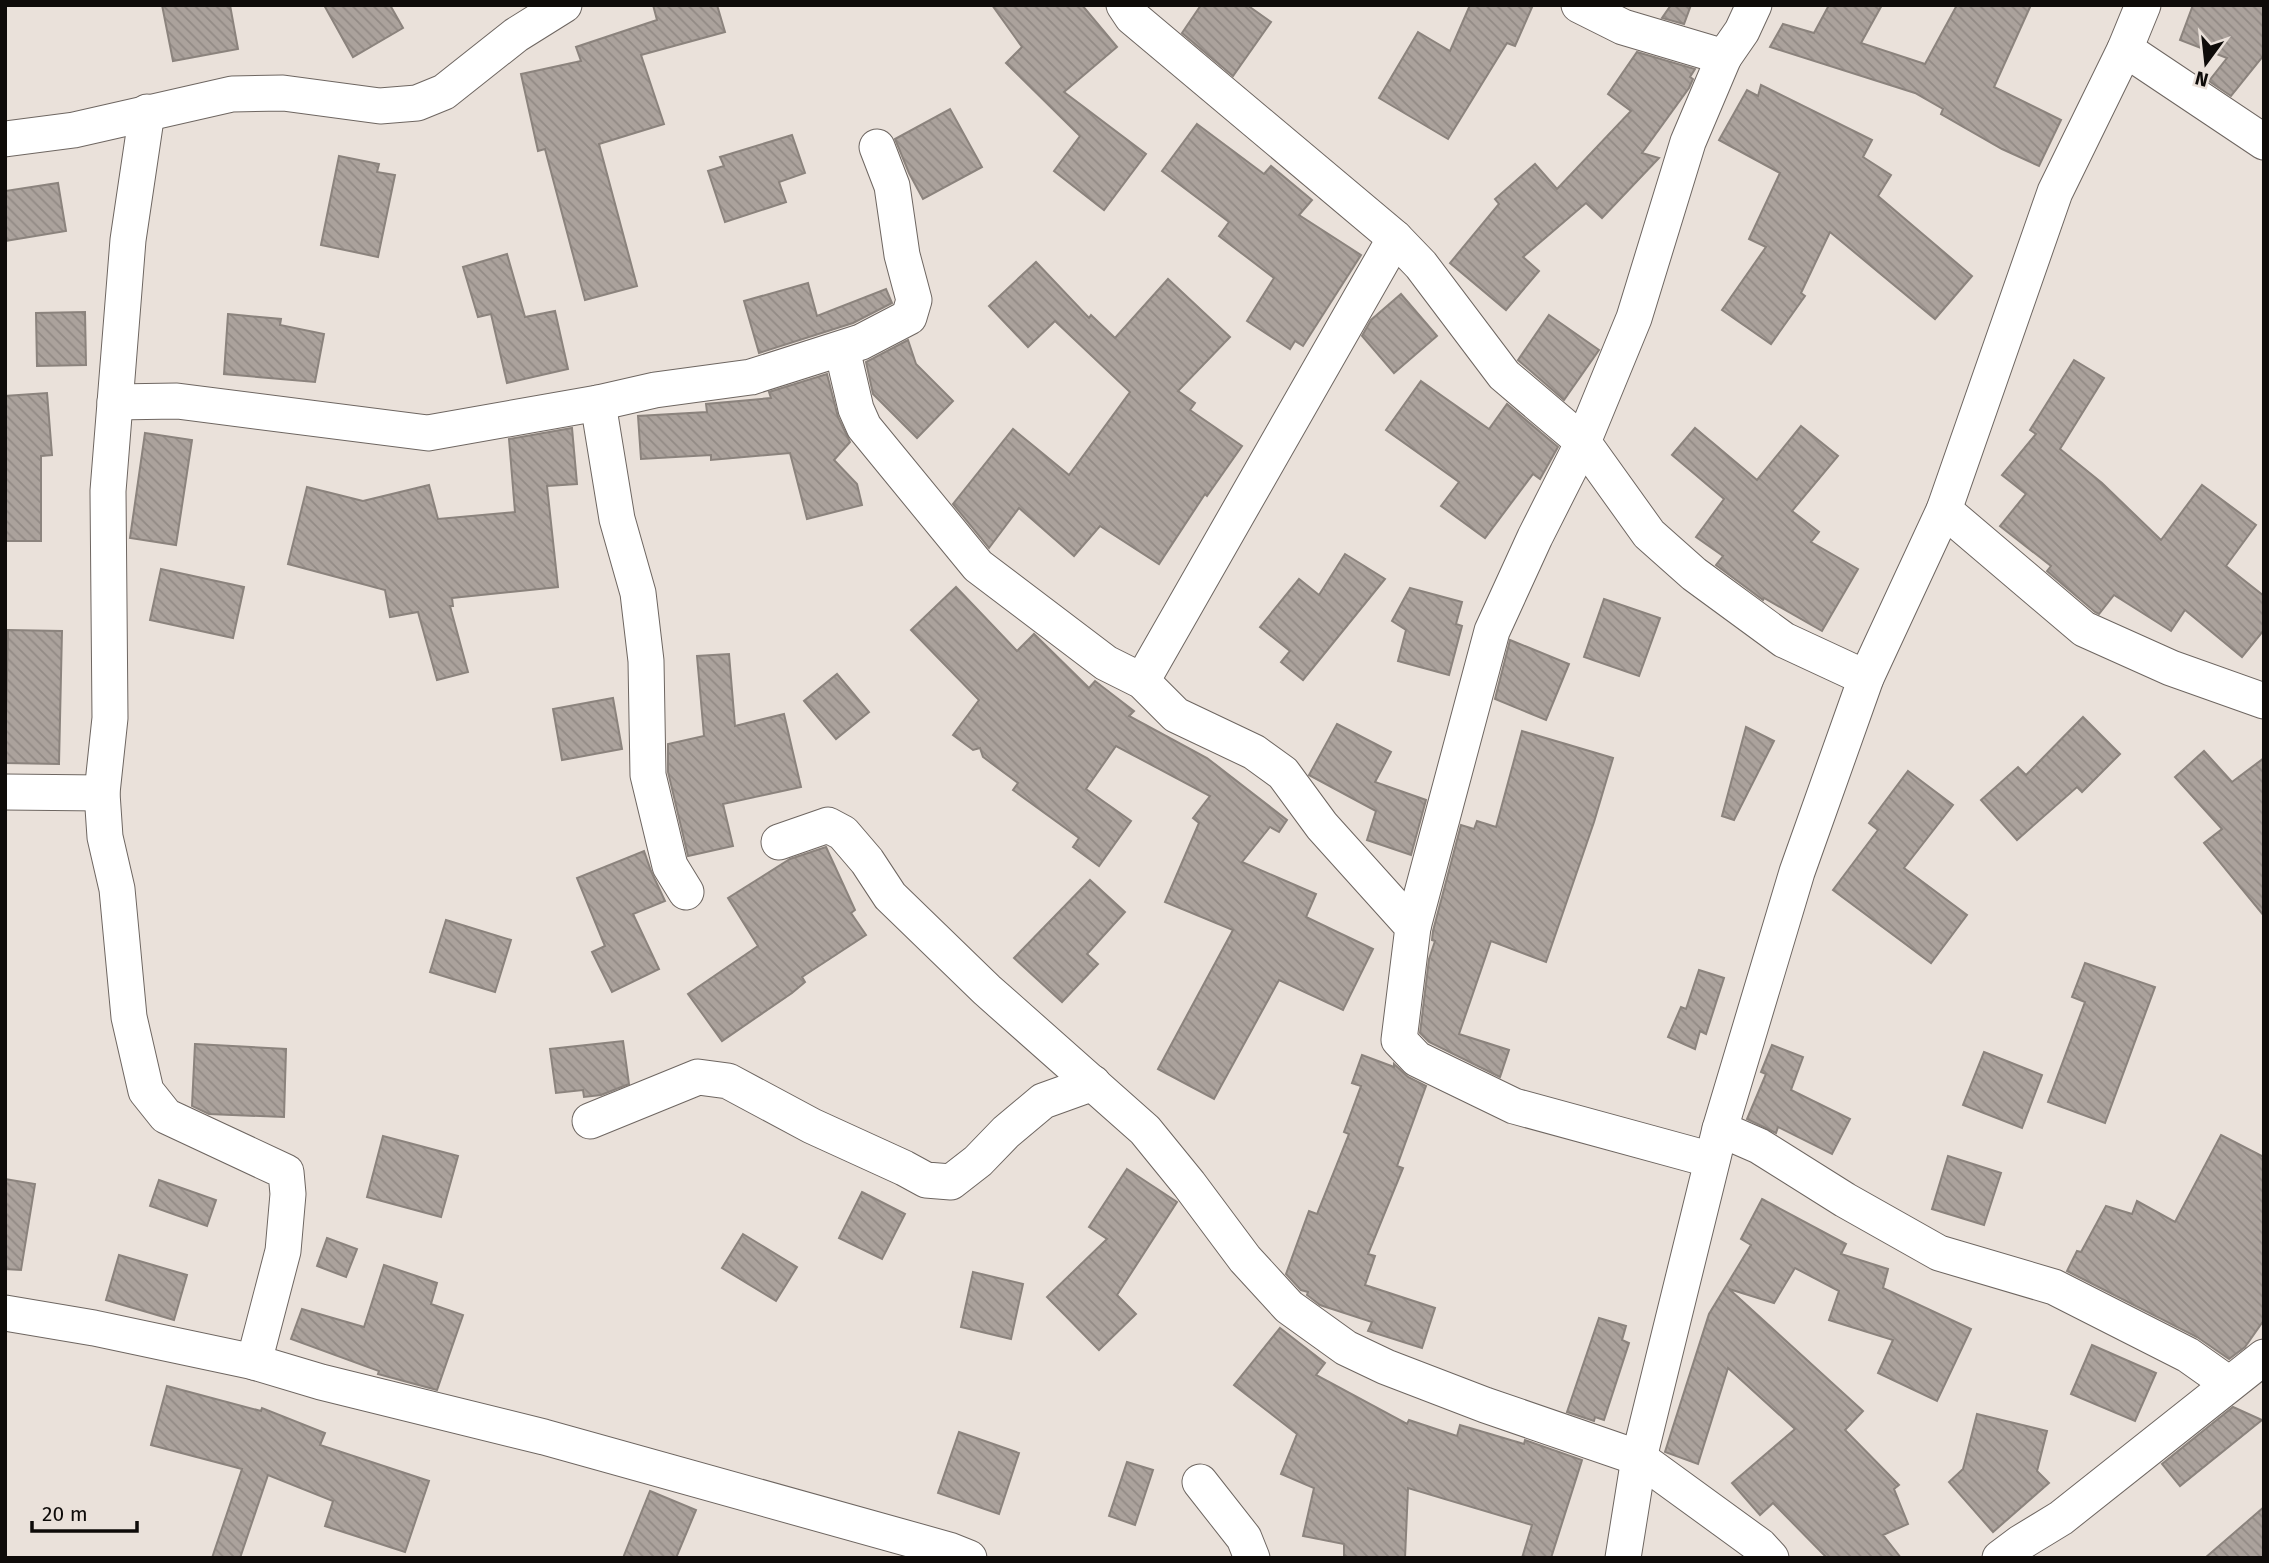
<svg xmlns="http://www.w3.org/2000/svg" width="2269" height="1563" viewBox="0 0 2269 1563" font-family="'Fira Sans',sans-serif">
	<defs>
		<pattern id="building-back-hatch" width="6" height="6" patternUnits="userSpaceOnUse" patternTransform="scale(1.75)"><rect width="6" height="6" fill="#aba29c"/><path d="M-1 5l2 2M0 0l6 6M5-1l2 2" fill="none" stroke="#928a85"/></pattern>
	</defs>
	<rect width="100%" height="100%" fill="#eae1da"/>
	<!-- building -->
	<g fill="url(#building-back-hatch)" stroke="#8b837d" stroke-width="2">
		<polygon points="162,5 230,5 238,49 173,61"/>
		<polygon points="324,5 390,5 403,28 353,57"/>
		<polygon points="653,5 717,5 725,32 641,55 664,124 599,144 637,286 585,300 545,149 538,151 521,74 581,61 576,47 657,20"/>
		<polygon points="992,5 1082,5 1117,47 1064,92 1146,154 1104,210 1054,171 1080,136 1006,63 1022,47"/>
		<polygon points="1201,5 1247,5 1271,22 1233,76 1182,33"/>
		<polygon points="1470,5 1533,5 1515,46 1507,43 1448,139 1379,98 1418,32 1450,51"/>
		<polygon points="1671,5 1691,5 1684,24 1662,18"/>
		<polygon points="1829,5 1882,5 1861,43 1925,64 1957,5 2031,5 1994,87 2061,120 2039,166 2002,149 1941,114 1943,109 1915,93 1770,47 1783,24 1814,33"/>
		<polygon points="2193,5 2264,5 2264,55 2231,96 2209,81 2227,58 2180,40"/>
		<polygon points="1637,52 1695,69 1690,77 1693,79 1689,88 1642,153 1659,158 1602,218 1586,203 1523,257 1539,271 1506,310 1450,263 1499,204 1495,199 1535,164 1557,189 1631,111 1608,94"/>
		<polygon points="1761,85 1872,140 1863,157 1891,175 1878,196 1972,276 1935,319 1830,232 1801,293 1805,296 1771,344 1722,310 1766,247 1749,239 1780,173 1719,140 1747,90 1758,96"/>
		<polygon points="950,109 982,167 923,199 909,173 895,139"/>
		<polygon points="1197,124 1264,174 1271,166 1312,200 1299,215 1361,255 1303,346 1295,341 1290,349 1247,321 1274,278 1219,236 1229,222 1162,171"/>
		<polygon points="792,135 805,173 779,182 786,202 725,222 708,171 724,166 720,157"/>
		<polygon points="339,156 379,164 377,172 395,175 378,257 321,245"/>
		<polygon points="58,183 66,231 5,241 5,191"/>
		<polygon points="507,254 525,317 555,311 568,369 507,383 491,314 478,317 463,267"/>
		<polygon points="1036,262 1089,318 1091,315 1115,338 1168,279 1230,337 1178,391 1195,403 1190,410 1242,446 1207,496 1205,494 1159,564 1100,526 1074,556 1019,508 989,548 953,504 1013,429 1069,475 1130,392 1055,321 1028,347 989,306"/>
		<polygon points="808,283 817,316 886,289 892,303 853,323 759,353 744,301"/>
		<polygon points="1401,294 1437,336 1394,373 1362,336 1371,320"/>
		<polygon points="85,312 86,365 37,366 36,313"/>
		<polygon points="228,314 281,319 280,325 324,334 315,382 224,374"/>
		<polygon points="1549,315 1599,350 1564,400 1518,360"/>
		<polygon points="908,340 916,364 953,401 917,438 873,394 866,362"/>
		<polygon points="2074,360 2104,378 2060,449 2102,483 2161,540 2202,485 2256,525 2226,566 2264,596 2264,630 2242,657 2185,610 2171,631 2114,595 2099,614 2095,612 2047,571 2051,566 2000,526 2026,494 2002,475 2036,434 2030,430"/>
		<polygon points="827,374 838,417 850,442 834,460 857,484 862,505 807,519 790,453 711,460 711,455 641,459 638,416 707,412 706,404 771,398 769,392"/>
		<polygon points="1421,381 1489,429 1507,404 1558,447 1540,479 1533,474 1485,538 1441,506 1459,482 1386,430"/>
		<polygon points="47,393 52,455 41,456 41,541 5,541 5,396"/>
		<polygon points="1801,426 1838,456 1792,511 1819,532 1811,542 1858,569 1822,631 1764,598 1763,600 1716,565 1723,556 1696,537 1724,499 1672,455 1695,428 1757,480"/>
		<polygon points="572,428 577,484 547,486 558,587 452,598 453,606 450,606 468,672 437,680 418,612 390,617 385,590 288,564 307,487 363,501 429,485 438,519 515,512 509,439"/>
		<polygon points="145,433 192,440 176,545 130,538"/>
		<polygon points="1345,554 1385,579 1303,680 1281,662 1290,651 1260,627 1299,579 1319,595"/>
		<polygon points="161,569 244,587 233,638 150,620"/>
		<polygon points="956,587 1017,651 1034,634 1089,688 1095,681 1134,711 1129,716 1207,758 1287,820 1279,832 1270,827 1242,862 1316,894 1306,917 1373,949 1343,1010 1279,980 1214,1099 1158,1069 1233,930 1165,902 1199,823 1193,818 1210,796 1116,746 1086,789 1131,821 1099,866 1073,847 1079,838 1013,790 1018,783 983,757 980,748 973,750 953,735 979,700 911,630"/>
		<polygon points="1410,588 1462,602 1456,624 1462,626 1449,675 1398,661 1406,630 1392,621"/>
		<polygon points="1604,599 1660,618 1639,676 1584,657"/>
		<polygon points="8,630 62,631 59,764 5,763"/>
		<polygon points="1510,640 1569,664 1546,720 1495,699"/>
		<polygon points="729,654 735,726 784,714 801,787 723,804 733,846 688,856 668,772 668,744 704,736 697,656"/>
		<polygon points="837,674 869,712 836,739 804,701"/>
		<polygon points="613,698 622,749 562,760 553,709"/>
		<polygon points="2083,717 2120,754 2082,792 2077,787 2017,840 1981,800 2018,767 2026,775"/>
		<polygon points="1337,724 1391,752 1375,782 1426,800 1411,855 1367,840 1376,811 1309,775"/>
		<polygon points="1746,727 1774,741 1734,820 1722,816"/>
		<polygon points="1522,731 1613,758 1594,822 1546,962 1491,941 1459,1034 1509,1050 1500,1077 1429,1042 1420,1033 1429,959 1435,941 1432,940 1433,931 1461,825 1474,829 1477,821 1496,827"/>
		<polygon points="2204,751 2232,782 2264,758 2264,916 2204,843 2222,829 2175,777"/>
		<polygon points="1908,771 1953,805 1904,868 1967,915 1931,963 1833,890 1878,830 1869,823"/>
		<polygon points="826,847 855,910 851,913 866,935 802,977 805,982 792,993 722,1041 688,994 758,946 728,898 790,859"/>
		<polygon points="644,851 651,871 665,901 633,914 659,969 612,992 592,952 605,946 577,878"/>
		<polygon points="1090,880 1125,912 1087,954 1098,964 1062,1002 1014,958"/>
		<polygon points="446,920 511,940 495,992 430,972"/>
		<polygon points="2085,963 2155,987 2105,1123 2048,1102 2085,1002 2072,997"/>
		<polygon points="1699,970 1724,978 1706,1034 1700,1031 1695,1049 1668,1037 1681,1007 1686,1009"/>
		<polygon points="623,1041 629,1084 601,1095 584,1097 583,1090 556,1093 550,1049"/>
		<polygon points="195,1044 286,1049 284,1117 209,1114 192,1106"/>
		<polygon points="1772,1045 1803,1057 1791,1090 1850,1119 1832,1154 1778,1127 1776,1133 1747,1119 1766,1074 1761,1072"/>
		<polygon points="1984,1052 2042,1075 2022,1128 1963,1105"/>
		<polygon points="1362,1055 1394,1067 1394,1064 1408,1077 1426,1086 1397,1166 1403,1168 1368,1254 1375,1256 1365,1285 1435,1308 1422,1348 1368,1331 1372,1322 1320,1305 1307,1295 1308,1292 1301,1290 1286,1274 1309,1211 1317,1214 1349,1134 1344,1132 1361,1086 1352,1083"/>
		<polygon points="2221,1135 2264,1157 2264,1320 2245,1347 2229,1359 2197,1337 2067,1271 2077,1251 2081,1252 2106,1206 2132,1214 2137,1201 2175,1222"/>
		<polygon points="383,1136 458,1156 441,1217 367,1197"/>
		<polygon points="1948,1156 2001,1173 1984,1225 1932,1209"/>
		<polygon points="1127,1169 1177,1202 1117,1295 1136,1314 1099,1350 1047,1297 1107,1239 1089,1227"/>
		<polygon points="5,1179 35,1184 21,1270 5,1269"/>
		<polygon points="159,1180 216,1200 207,1226 150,1206"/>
		<polygon points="862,1192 905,1214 882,1259 839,1238"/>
		<polygon points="1762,1199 1846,1244 1841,1254 1888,1269 1883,1288 1971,1329 1937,1401 1878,1373 1893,1340 1829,1320 1839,1291 1795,1268 1774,1303 1729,1289 1863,1411 1845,1430 1899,1485 1894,1489 1908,1524 1883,1535 1901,1558 1827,1558 1773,1503 1760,1515 1732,1483 1795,1429 1728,1368 1698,1464 1665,1452 1709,1314 1751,1245 1741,1239"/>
		<polygon points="743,1234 797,1267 776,1301 722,1268"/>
		<polygon points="327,1238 357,1249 346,1277 317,1266"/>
		<polygon points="119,1255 187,1275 174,1320 106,1300"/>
		<polygon points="384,1265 437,1283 431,1304 463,1315 437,1390 378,1374 379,1371 291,1339 302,1309 364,1327"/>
		<polygon points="973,1272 1023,1284 1011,1339 961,1327"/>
		<polygon points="1599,1318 1626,1326 1622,1340 1629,1343 1604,1420 1595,1417 1594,1421 1567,1412"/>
		<polygon points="1280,1328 1325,1363 1316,1375 1407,1424 1409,1420 1457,1436 1460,1425 1524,1444 1525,1440 1582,1460 1551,1558 1522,1558 1532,1525 1408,1488 1405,1558 1344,1558 1344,1544 1303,1536 1314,1488 1281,1474 1297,1434 1234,1385"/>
		<polygon points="2092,1345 2156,1373 2135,1421 2071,1394"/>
		<polygon points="167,1386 261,1411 262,1408 325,1433 320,1445 429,1481 405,1552 325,1526 333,1501 268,1475 240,1558 212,1558 242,1469 151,1445"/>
		<polygon points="2233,1407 2262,1420 2180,1486 2162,1464"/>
		<polygon points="1977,1414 2047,1431 2037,1471 2049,1483 1993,1532 1949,1482 1963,1469"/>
		<polygon points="959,1432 1019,1453 999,1514 938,1493"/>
		<polygon points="1127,1462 1153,1470 1135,1525 1109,1516"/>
		<polygon points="650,1491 696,1510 676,1558 623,1558"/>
		<polygon points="2264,1507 2264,1558 2205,1558"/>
	</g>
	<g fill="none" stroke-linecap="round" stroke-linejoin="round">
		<defs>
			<g id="street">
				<polyline points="1124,5 1132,17 1395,238 1421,265 1504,375 1583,442 1649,534 1694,574 1784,640 1866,678"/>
				<polyline points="1579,5 1623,27 1724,57 1742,31 1754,5"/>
				<polyline points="2125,49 2264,142"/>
				<polyline points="147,112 128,240 108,491 110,718 102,793 105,837 117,889 129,1017 146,1091 166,1116 286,1172 288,1194 283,1251 254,1362"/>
				<polyline points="5,139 74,130 232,94 283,93 380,106 417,103 444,92 516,35 564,5"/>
				<polyline points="842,349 856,409 864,427 978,566 1106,663 1142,681 1176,715 1254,752 1283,773 1322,826 1413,927 1399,1040 1417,1059 1514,1106 1712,1160"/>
				<polyline points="115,402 177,401 428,433 598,403 655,390 751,377 861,342 909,317 914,300 902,255 892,186 877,147"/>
				<polyline points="598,403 617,519 638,593 646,661 648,775 670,866 686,892"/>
				<polyline points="1944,510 2084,629 2171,668 2264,701"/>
				<polyline points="1142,681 1395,238"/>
				<polyline points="5,792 102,793"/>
				<polyline points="779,842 828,825 843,833 867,861 890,896 987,990 1145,1130 1189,1184 1245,1259 1289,1307 1346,1348 1386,1367 1485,1405 1639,1458 1760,1546 1771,1558"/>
				<polyline points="1413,927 1492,631 1535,537 1583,442 1634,318 1688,142 1724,57"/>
				<polyline points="590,1121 698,1077 728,1081 812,1126 904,1168 926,1180 951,1182 978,1161 1006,1132 1043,1101 1093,1083"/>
				<polyline points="1720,1129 1759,1146 1845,1200 1939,1253 2054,1287 2188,1355 2229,1384"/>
				<polyline points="5,1313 94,1328 254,1362 321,1382 544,1437 949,1550 969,1558"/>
				<polyline points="1200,1482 1244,1538 1252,1558"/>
				<polyline points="1623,1558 1639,1458 1720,1129 1797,872 1866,678 1944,510 2055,192 2125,49 2143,5"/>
				<polyline points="2000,1558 2020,1543 2061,1518 2264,1357"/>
			</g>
		</defs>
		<!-- street casing -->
		<use href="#street" stroke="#6e6661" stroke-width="37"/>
		<!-- street -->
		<use href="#street" stroke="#fff" stroke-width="35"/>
	</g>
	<!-- border -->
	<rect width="2269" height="1563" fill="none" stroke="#0e0b09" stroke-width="14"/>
	<!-- north arrow -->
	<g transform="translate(2206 63) rotate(195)" stroke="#eae1da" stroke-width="5" paint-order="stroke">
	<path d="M0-5L12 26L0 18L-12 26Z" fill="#0e0b09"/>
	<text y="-10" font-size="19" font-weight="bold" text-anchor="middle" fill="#0e0b09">N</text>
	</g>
	<!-- scale -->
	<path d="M32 1521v10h105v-10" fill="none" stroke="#0e0b09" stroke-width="3.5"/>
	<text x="42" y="1521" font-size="21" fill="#0e0b09" stroke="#eae1da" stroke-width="5" paint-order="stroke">20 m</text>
</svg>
